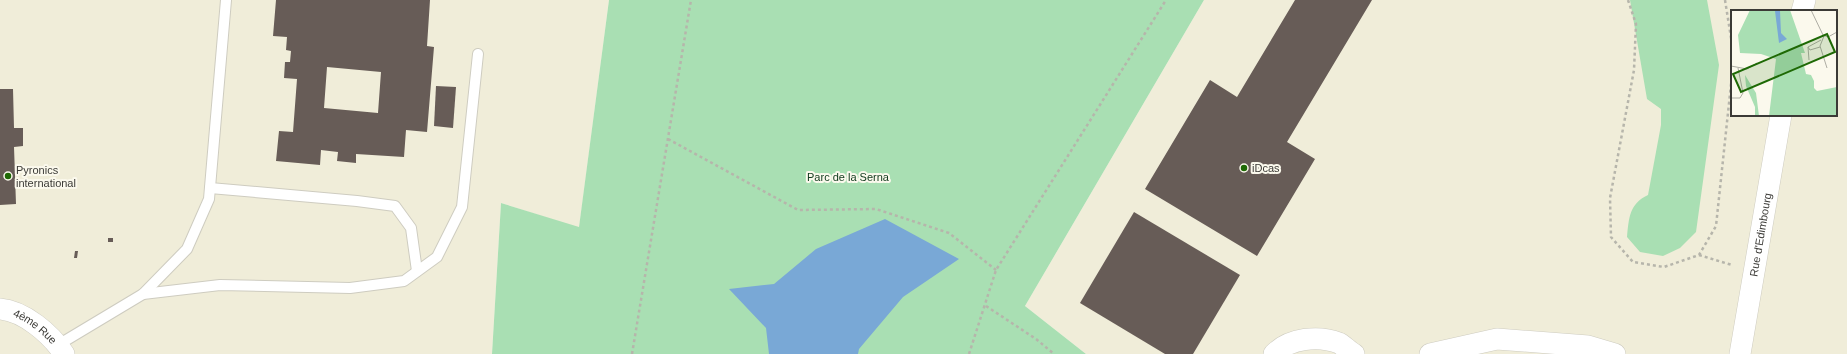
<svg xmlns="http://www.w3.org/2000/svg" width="1847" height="354" viewBox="0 0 1847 354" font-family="Helvetica,sans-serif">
	<rect width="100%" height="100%" fill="#fbf9ed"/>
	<!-- built -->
	<g fill="#f0edd9" fill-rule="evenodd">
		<polygon points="0,0 609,0 579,228 501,203 492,354 0,354"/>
		<path d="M1204 0H1847V354H1086L1025 306ZM1732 11H1836V115H1732Z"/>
	</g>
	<!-- green -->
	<g fill="#a9dfb3">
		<polygon points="609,0 1204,0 1025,306 1086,354 492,354 501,203 579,227"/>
		<path d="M1630 0H1707L1719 65 1696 232 1680 248 1663 256 1640 252 1627 237C1629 218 1629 204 1648 195L1661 125V109L1647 99Z"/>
	</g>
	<!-- water -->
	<polygon fill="#79a8d6" points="885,219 959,259 903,297 859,349 858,354 769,354 766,328 729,289 774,284 816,249"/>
	<!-- building -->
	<g fill="#675c57" fill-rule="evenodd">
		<path d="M276 0H430L427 46 434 47 427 132 406 130 404 157 356 154V163L337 161 338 152 321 150 320 165 276 161 279 131 293 132 297 79 284 78 285 62H290L291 51 286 50 287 37 273 36ZM327 67 381 72 378 113 324 108Z"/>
		<polygon points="1295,0 1372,0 1287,142 1315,159 1257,256 1145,189 1210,80 1237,97"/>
		<polygon points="436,86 456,87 453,128 434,126"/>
		<polygon points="0,89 13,89 14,128 23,128 23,146 14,147 16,204 0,205"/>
		<polygon points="1134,212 1240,275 1193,354 1165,354 1080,303"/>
		<rect x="108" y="238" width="5" height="4"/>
		<polygon points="75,251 78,251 77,258 74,258"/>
	</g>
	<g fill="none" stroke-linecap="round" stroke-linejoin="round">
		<defs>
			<g id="lane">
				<polyline points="210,188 357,201 395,206 411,228 417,271"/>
				<polyline points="143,294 220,285 350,288 404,281 437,257 462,207 478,54"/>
				<polyline points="58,345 143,294 187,249 209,199 226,0"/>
			</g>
			<g id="street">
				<polyline points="1802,11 1805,0"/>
				<path id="s1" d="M0 309C24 311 51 334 64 354"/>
				<path d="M1274 354C1290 338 1318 335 1339 343 1344 346 1349 351 1354 354"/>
				<polyline points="1430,354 1497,339 1588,346 1615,354"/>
				<path id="s2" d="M1740 354 1781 115"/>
			</g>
		</defs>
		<!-- lane casing -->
		<use href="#lane" stroke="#ceccc0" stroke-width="12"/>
		<!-- street casing -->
		<use href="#street" stroke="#ceccc0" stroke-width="22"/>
		<!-- path -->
		<g stroke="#b6b5ab" stroke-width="2.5" stroke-dasharray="3 3" stroke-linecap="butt">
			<polyline points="1628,0 1636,24 1634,70 1610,198 1611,237 1633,262 1664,267 1699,255 1716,226 1732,75"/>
			<polyline points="1725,0 1732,44"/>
			<polyline points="668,139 798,210 876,209 949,233 996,270"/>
			<polyline points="1699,255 1732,265"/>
			<polyline points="986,306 1036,339 1054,354"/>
			<polyline points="632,354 691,0"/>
			<polyline points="969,354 996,270 1166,0"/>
		</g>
		<!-- lane -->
		<use href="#lane" stroke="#fff" stroke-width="10"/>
		<!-- street -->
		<use href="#street" stroke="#fff" stroke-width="21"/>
	</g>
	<!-- markers -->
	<g fill="#1e6905" stroke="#fbf9ed" stroke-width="1.5">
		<circle cx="1244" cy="168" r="4"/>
		<circle cx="8" cy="176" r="4"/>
	</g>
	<g text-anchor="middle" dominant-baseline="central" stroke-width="4" stroke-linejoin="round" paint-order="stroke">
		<!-- poi labels -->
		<g font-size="11" fill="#3b3a36" stroke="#fbf9ed" text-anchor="start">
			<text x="1252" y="168">iDcas</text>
			<text x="16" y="170">Pyronics<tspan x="16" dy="13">international</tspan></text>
		</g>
		<!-- park labels -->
		<g font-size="11" fill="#10391c" stroke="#fbf9ed">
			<text x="848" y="177">Parc de la Serna</text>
		</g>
		<!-- street labels -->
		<g font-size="11" fill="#3b3a36" stroke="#fbf9ed">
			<text stroke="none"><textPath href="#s2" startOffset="121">Rue d'Edimbourg</textPath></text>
			<text stroke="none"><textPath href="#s1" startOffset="40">4ème Rue</textPath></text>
		</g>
	</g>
	<!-- overview -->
	<g transform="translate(1731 10)">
		<rect width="106" height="106" fill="#fbf9ed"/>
		<path d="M19 0H59L74 43H70L75 64 80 65 83 71V78L86 81 106 77V106H38L45 49 30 44 9 43 7 25ZM14 65 25 83 28 106H24V97L15 76Z" fill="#a9dfb3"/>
		<path d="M44 1H49L50 23 56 29 48 33Z" fill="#79a8d6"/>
		<path fill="none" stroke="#aeada4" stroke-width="1" d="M80 0 92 25 97 27 106 22M93 26 89 36 96 58M77 37 79 40 89 37M78 50 77 37 90 30M0 56 16 59 26 53M0 88H9L12 83 7 58"/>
		<path fill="#1e6905" fill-opacity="0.15" stroke="#1e6905" stroke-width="2" d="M96 24 104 42 10 82 2 64Z"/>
		<rect width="106" height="106" fill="none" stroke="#3b3a36" stroke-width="2"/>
	</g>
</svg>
